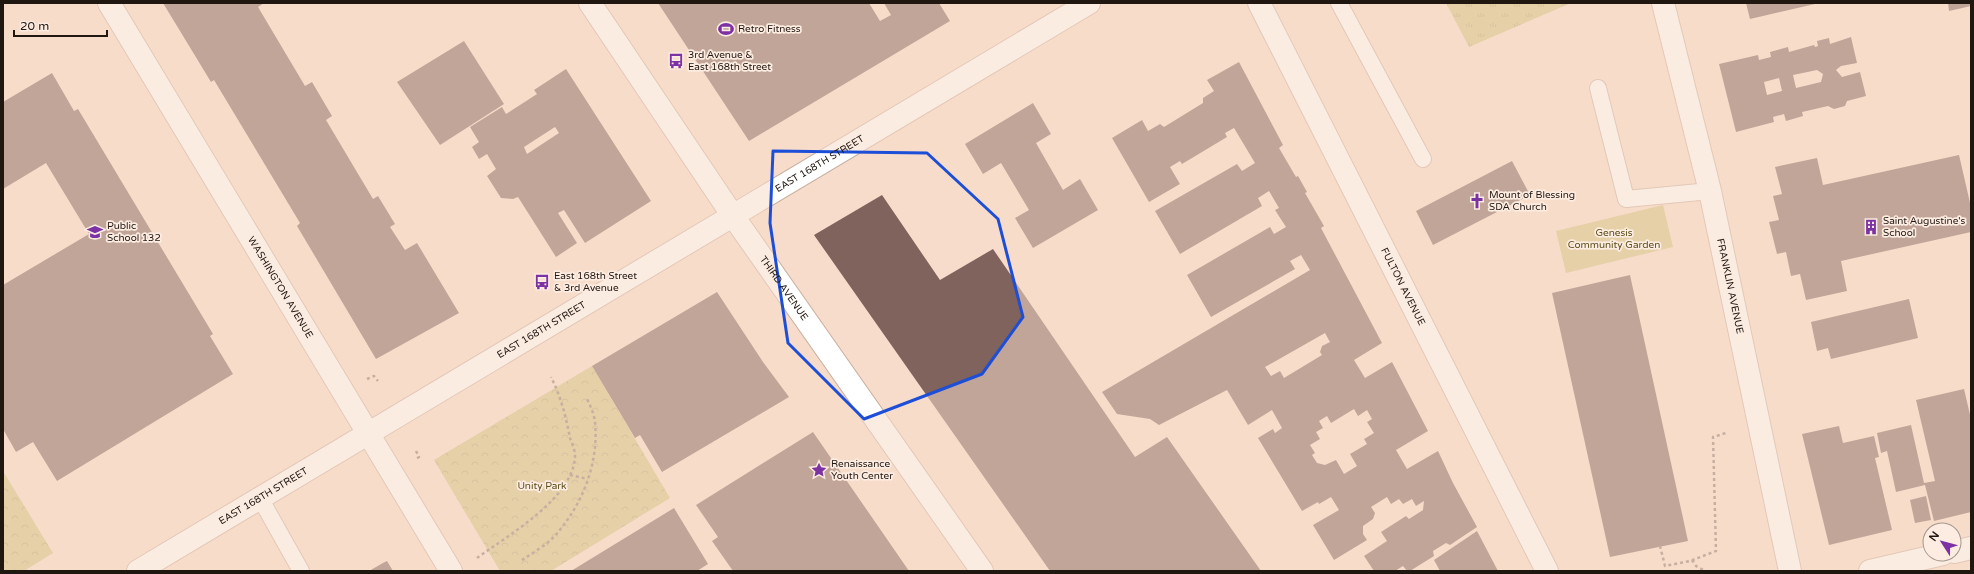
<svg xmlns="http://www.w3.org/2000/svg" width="1974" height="574" viewBox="0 0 1974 574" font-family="'Varela Round',sans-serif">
	<defs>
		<pattern id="grass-tufts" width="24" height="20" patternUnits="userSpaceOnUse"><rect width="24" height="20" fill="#cfc07f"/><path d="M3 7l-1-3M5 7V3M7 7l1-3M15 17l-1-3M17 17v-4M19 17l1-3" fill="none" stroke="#b1a46d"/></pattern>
		<pattern id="forest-crowns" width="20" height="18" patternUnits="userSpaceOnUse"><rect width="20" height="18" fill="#cfc07f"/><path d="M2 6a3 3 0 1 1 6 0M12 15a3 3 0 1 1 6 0" fill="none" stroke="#b1a46d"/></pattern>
	</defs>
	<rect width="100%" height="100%" fill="#f7dccb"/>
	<!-- grass -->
	<polygon fill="url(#grass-tufts)" points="1446,3 1571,3 1469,47"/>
	<!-- forest -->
	<g fill="url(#forest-crowns)">
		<polygon points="592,366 670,498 551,571 500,571 434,460"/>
		<polygon points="3,471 53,553 24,571 3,571"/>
	</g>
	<!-- garden -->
	<polygon fill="#cfc07f" points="1663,205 1673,247 1566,273 1556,231"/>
	<!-- building -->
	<g fill="#7f635c" fill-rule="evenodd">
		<polygon points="163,3 264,3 258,7 305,86 312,82 332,116 326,120 373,199 378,196 395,224 390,227 405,250 417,243 459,313 376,359 297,226 300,223 214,80 211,82"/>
		<polygon points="658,3 869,3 880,21 891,15 884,3 939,3 950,21 749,141"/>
		<polygon points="1746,3 1815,3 1815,4 1750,19"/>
		<polygon points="1948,3 1971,3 1971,6 1949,11"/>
		<path d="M1851 37 1857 63 1841 66 1836 70 1842 77 1860 72 1866 96 1847 101 1845 106 1834 109 1828 106 1802 112 1803 116 1786 121 1784 114 1773 117 1774 122 1736 132 1719 64 1758 55 1759 60 1771 57 1770 52 1788 47 1789 52 1814 45 1815 47 1818 46 1817 41 1829 38 1830 44ZM1817 70 1823 74 1821 82 1796 88 1793 75ZM1779 78 1782 91 1767 95 1764 82Z"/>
		<polygon points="464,41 504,104 440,145 397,82"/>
		<path d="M1239 62 1283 145 1279 148 1296 177 1298 176 1307 192 1305 193 1324 226 1321 228 1382 343 1354 360 1365 378 1392 362 1428 431 1396 450 1407 469 1438 451 1453 483 1477 527 1450 545 1446 543 1433 551 1434 556 1410 571H1407L1403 566 1395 571H1374L1364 556 1387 541 1381 532 1406 516 1409 519 1423 510 1424 501 1416 506 1412 499 1403 504 1399 499 1391 504 1387 497 1371 507 1375 513 1373 519 1363 526V534L1367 540 1334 560 1313 525 1339 510 1331 497 1319 504 1318 502 1302 511 1258 438 1273 429 1275 433 1282 428 1272 410 1248 425 1227 390 1159 425 1150 419 1117 414 1102 392 1310 270 1301 255 1290 261 1295 269 1211 317 1187 275 1270 227 1274 234 1286 227 1275 210 1279 208 1269 191 1258 198 1262 206 1180 254 1155 211 1237 164 1242 171 1255 163 1234 128 1225 133 1227 137 1182 164 1180 161 1170 167 1180 184 1149 202 1112 138 1142 120 1148 131 1160 124 1164 127 1203 103V98L1214 91 1207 80ZM1325 333 1330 342 1322 346 1320 352 1322 355 1284 378 1280 371 1271 376 1265 367ZM1354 409 1358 416 1367 410 1372 419 1367 422 1374 433 1364 439 1367 444 1350 454 1357 466 1344 474 1336 460 1325 465 1317 463 1312 455 1315 453 1310 445 1320 439 1316 432 1323 428 1319 421 1327 416 1331 423Z"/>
		<path d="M566 69 651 201 585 243 564 210 558 213 577 243 556 257 518 197 513 199 501 198 487 176 496 169 487 154 479 159 472 147 479 142 470 127 502 107 506 114 537 94 534 90ZM555 127 559 133 527 154 524 147Z"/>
		<polygon points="52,73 74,111 78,109 213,334 210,336 233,374 57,481 33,442 16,452 3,429 3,285 89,234 46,163 3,189 3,102"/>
		<polygon points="1033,103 1051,134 1036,143 1063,190 1080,179 1098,210 1033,248 1015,218 1029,210 1001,163 983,174 965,144"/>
		<polygon points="1959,155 1971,207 1971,232 1841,261 1847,291 1806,300 1800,274 1791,276 1786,252 1777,254 1769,222 1779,220 1773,196 1782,194 1775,167 1817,158 1823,185"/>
		<polygon points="1512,161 1530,195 1433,245 1416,211"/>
		<polygon points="882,195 940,280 993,249 1135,457 1167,437 1261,571 1050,571 814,235"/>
		<polygon points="1630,275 1688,541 1610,557 1552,293"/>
		<polygon points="717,292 763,362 789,397 662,472 640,435 635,438 592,366"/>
		<polygon points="1909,299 1918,338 1831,359 1828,348 1817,351 1811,322"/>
		<polygon points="1964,389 1971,419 1971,512 1934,521 1925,485 1896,492 1887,451 1881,453 1877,433 1911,425 1924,483 1935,481 1916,400"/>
		<polygon points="1839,426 1843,443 1874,436 1879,457 1875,458 1892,530 1829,545 1802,434"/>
		<polygon points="813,432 909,571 733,571 712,541 718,537 696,505"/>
		<polygon points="1926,496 1931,520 1915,523 1910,500"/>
		<polygon points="674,508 708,564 697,571 571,571"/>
		<polygon points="1477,531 1498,571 1440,571 1434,560"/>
		<polygon points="387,561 393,571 369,571 383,563"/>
	</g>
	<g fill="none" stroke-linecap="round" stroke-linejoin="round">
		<defs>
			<g id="service">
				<polyline points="1339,3 1423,159"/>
				<polyline points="1598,88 1626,199 1710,191"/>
				<polyline points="260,498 301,571"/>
			</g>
			<g id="minor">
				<path id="s1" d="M109 3 451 571"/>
				<path id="s2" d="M1259 3 1547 571"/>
				<path id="s3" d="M1663 3 1710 191 1790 571"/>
				<polyline points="1954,552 1971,548"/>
				<polyline points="1870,571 1943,554"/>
			</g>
			<g id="tertiary">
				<path id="s4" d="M138 571 1089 3"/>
			</g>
			<g id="secondary">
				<path id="s5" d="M590 3 733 216 982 571"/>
			</g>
		</defs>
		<!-- service casing -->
		<use href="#service" stroke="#c9af9f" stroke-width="18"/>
		<!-- minor casing -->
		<use href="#minor" stroke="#c9af9f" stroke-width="24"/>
		<!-- tertiary casing -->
		<use href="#tertiary" stroke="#c9af9f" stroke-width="24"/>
		<!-- secondary casing -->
		<use href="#secondary" stroke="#c9af9f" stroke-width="24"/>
		<!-- path -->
		<g stroke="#8c796e" stroke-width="2.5" stroke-dasharray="3 3" stroke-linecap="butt">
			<polyline points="367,379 374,376 378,381"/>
			<polyline points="416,451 419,457 416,459"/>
			<polyline points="570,475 588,479"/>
			<polyline points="1660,546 1665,566 1690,561 1716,551 1713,437 1726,433"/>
			<path d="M477 558C507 536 574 498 575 456 575 450 572 443 570 438 566 417 561 397 551 377"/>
			<path d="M522 560C534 552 549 544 558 532 583 503 599 462 595 422 594 413 590 405 586 397"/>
			<polyline points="1692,560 1696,566 1705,571"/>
		</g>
		<!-- service -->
		<use href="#service" stroke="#fff" stroke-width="16"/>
		<!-- minor -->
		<use href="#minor" stroke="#fff" stroke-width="22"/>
		<!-- tertiary -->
		<use href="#tertiary" stroke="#fff" stroke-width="22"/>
		<!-- secondary -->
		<use href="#secondary" stroke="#fff" stroke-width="22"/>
	</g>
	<!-- marked area -->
	<path d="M0 0H1974V574H0ZM773 151 927 153 998 219 1023 317 982 374 864 419 788 343 770 223Z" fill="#f7dccb" fill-opacity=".55" fill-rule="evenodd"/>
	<path fill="none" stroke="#1d4ed8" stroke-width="3" stroke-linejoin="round" d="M773 151 927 153 998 219 1023 317 982 374 864 419 788 343 770 223Z"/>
	<!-- icons -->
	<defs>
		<symbol id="stadium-bare" viewBox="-9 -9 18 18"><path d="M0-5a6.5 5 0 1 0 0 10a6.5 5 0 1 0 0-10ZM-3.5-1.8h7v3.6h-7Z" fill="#7d32a4" stroke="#fcece1" stroke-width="2.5" paint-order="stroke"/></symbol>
		<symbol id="bus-bare" viewBox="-9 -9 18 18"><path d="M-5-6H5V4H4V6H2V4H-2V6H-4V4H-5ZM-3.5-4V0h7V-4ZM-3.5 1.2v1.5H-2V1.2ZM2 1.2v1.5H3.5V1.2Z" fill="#7d32a4" stroke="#fcece1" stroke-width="2.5" paint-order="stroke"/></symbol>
		<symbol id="church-bare" viewBox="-9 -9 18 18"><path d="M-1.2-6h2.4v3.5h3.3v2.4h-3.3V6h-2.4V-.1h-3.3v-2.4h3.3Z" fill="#7d32a4" stroke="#fcece1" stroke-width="2.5" paint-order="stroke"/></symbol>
		<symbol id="building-bare" viewBox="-9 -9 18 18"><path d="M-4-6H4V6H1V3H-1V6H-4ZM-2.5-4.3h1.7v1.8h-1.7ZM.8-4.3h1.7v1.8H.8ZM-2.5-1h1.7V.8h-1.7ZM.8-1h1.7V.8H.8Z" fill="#7d32a4" stroke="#fcece1" stroke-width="2.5" paint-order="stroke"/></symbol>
		<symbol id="school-bare" viewBox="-9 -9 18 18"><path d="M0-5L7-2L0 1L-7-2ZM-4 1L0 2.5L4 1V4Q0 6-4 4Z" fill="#7d32a4" stroke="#fcece1" stroke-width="2.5" paint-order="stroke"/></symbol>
		<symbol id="sight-bare" viewBox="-9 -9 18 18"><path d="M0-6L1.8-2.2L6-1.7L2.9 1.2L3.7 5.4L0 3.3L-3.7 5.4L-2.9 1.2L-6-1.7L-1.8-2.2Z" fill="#7d32a4" stroke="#fcece1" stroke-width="2.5" paint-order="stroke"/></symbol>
	</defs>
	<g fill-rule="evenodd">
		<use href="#stadium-bare" x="715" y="18" width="22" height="22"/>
		<use href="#bus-bare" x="665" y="50" width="22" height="22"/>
		<use href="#church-bare" x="1466" y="190" width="22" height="22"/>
		<use href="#building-bare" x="1860" y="216" width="22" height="22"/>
		<use href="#school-bare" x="84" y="221" width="22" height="22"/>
		<use href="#bus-bare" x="531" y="271" width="22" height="22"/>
		<use href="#sight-bare" x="808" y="459" width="22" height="22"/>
	</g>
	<g text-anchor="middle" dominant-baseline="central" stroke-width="3.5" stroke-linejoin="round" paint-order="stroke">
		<!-- poi labels -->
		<g font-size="10" fill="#211711" stroke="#fcece1" text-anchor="start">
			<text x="738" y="29">Retro Fitness</text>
			<text x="688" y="55">3rd Avenue &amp;<tspan x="688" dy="12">East 168th Street</tspan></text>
			<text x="1489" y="195">Mount of Blessing<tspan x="1489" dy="12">SDA Church</tspan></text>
			<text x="1883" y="221">Saint Augustine's<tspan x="1883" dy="12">School</tspan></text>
			<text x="107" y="226">Public<tspan x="107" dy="12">School 132</tspan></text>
			<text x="554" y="276">East 168th Street<tspan x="554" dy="12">&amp; 3rd Avenue</tspan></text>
			<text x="831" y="464">Renaissance<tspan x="831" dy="12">Youth Center</tspan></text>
		</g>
		<!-- street labels -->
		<g font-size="10" fill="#211711" stroke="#fcece1">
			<text stroke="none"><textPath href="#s4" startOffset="794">EAST 168TH STREET</textPath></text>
			<text stroke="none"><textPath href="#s3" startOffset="291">FRANKLIN AVENUE</textPath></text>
			<text stroke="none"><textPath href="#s1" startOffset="332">WASHINGTON AVENUE</textPath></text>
			<text stroke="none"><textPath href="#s2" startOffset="318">FULTON AVENUE</textPath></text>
			<text stroke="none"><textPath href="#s5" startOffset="345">THIRD AVENUE</textPath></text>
			<text stroke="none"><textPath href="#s4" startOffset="470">EAST 168TH STREET</textPath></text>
			<text stroke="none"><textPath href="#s4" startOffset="146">EAST 168TH STREET</textPath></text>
		</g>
		<!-- park labels -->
		<g font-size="10" fill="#5a4e1a" stroke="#fcece1">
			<text x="1614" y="233">Genesis<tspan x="1614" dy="12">Community Garden</tspan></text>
			<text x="542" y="486">Unity Park</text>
		</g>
	</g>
	<!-- border -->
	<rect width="1974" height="574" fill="none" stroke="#211711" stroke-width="8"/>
	<!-- north arrow -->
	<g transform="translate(1942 542) rotate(306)"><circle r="19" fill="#fcece1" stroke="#a4978e"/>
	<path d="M0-3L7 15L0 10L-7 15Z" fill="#7d32a4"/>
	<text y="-6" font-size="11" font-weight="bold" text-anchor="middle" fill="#211711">N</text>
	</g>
	<!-- scale -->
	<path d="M14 30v6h93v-6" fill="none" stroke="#211711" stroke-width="2"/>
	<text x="20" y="30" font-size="12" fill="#211711" stroke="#fcece1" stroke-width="3" paint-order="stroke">20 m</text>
</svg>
